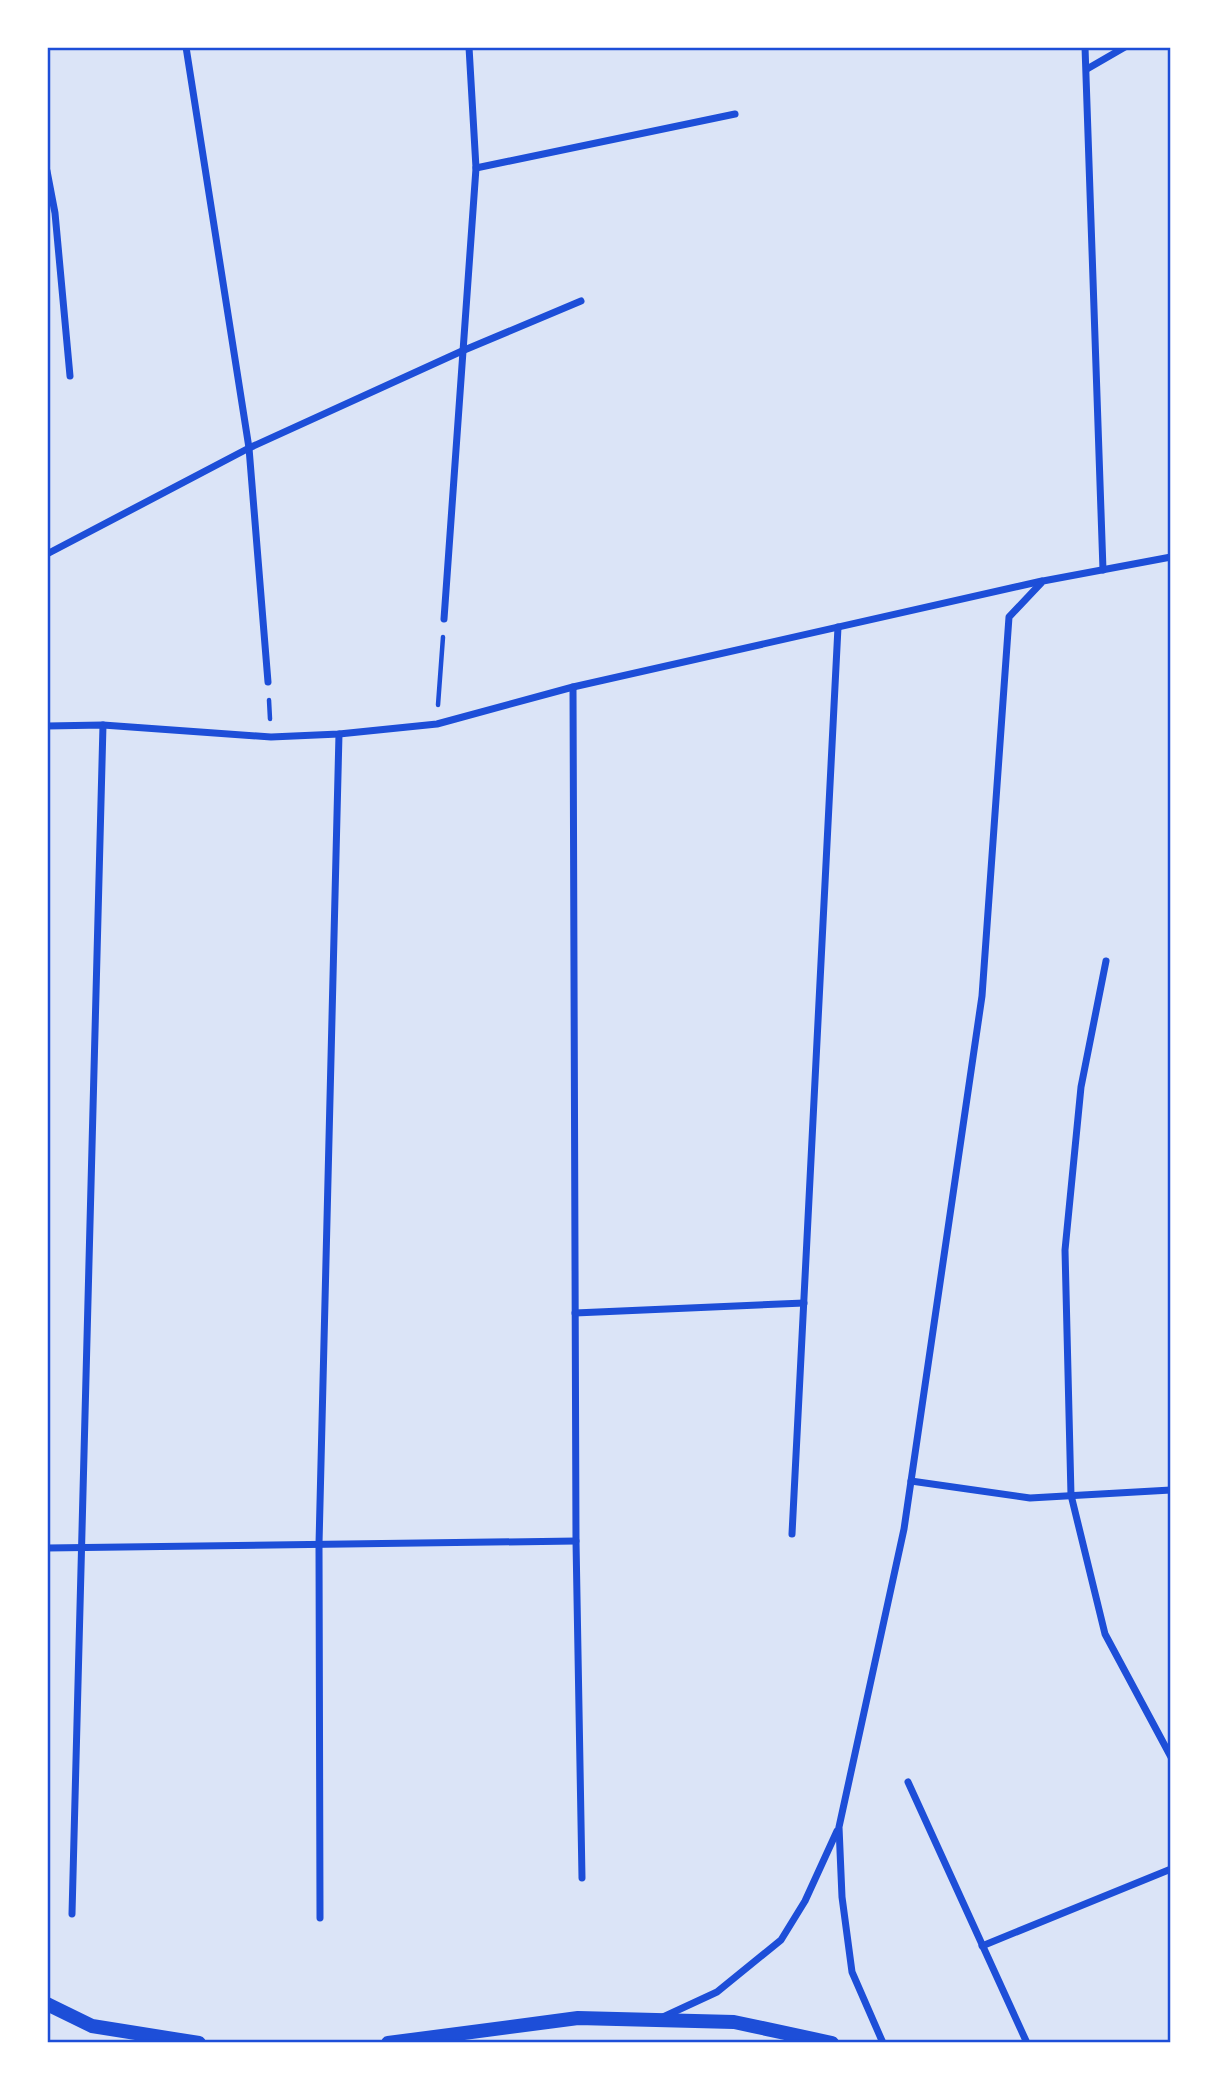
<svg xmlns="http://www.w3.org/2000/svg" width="1218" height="2090" viewBox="0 0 1218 2090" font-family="'Golos Text',sans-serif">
	<rect width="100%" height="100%" fill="#f2f2f2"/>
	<!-- green -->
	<rect fill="#dbe4f7" x="47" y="47" width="1124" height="1996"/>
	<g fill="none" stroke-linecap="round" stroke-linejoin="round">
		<!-- path -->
		<g stroke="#1d4ed8" stroke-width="4.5">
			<polyline points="269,700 270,719"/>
			<polyline points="438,705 443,637"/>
		</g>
		<!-- minor -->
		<g stroke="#1d4ed8" stroke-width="7">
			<polyline points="186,47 249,448 268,682"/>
			<polyline points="1085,47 1103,570"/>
			<polyline points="1087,69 1125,47"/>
			<polyline points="476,168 735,114"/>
			<polyline points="47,171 55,213 70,376"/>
			<polyline points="47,554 249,448 462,351 581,301"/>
			<polyline points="444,619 476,168 469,47"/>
			<polyline points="573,687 576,1541 582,1878"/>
			<polyline points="47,726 103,725 271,737 339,734 437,724 573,687 1042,581"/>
			<polyline points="1106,961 1081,1087 1065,1250 1071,1495 1105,1634 1171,1757"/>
			<polyline points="575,1313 804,1303"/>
			<polyline points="911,1481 1030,1498 1171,1490"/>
			<polyline points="792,1534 838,627"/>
			<polyline points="47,1548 576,1541"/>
			<polyline points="908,1782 1027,2043"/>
			<polyline points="72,1914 103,725"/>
			<polyline points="320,1918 319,1544 339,734"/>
			<polyline points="982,1946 1171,1869"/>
			<polyline points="663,2017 717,1992 781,1940 805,1901 837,1831"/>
			<polyline points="883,2043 852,1972 842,1897 839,1827 904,1529 982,996 1009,617 1043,581 1171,557"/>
		</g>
		<!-- secondary -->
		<g stroke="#1d4ed8" stroke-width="14">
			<polyline points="47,2004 92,2026 199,2043"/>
			<polyline points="388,2043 578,2018 734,2022 832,2043"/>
		</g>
	</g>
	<!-- border -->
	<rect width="1218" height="2090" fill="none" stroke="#ffffff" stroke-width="98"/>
	<rect x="49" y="49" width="1120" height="1992" fill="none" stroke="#1d4ed8" stroke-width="2.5"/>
</svg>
